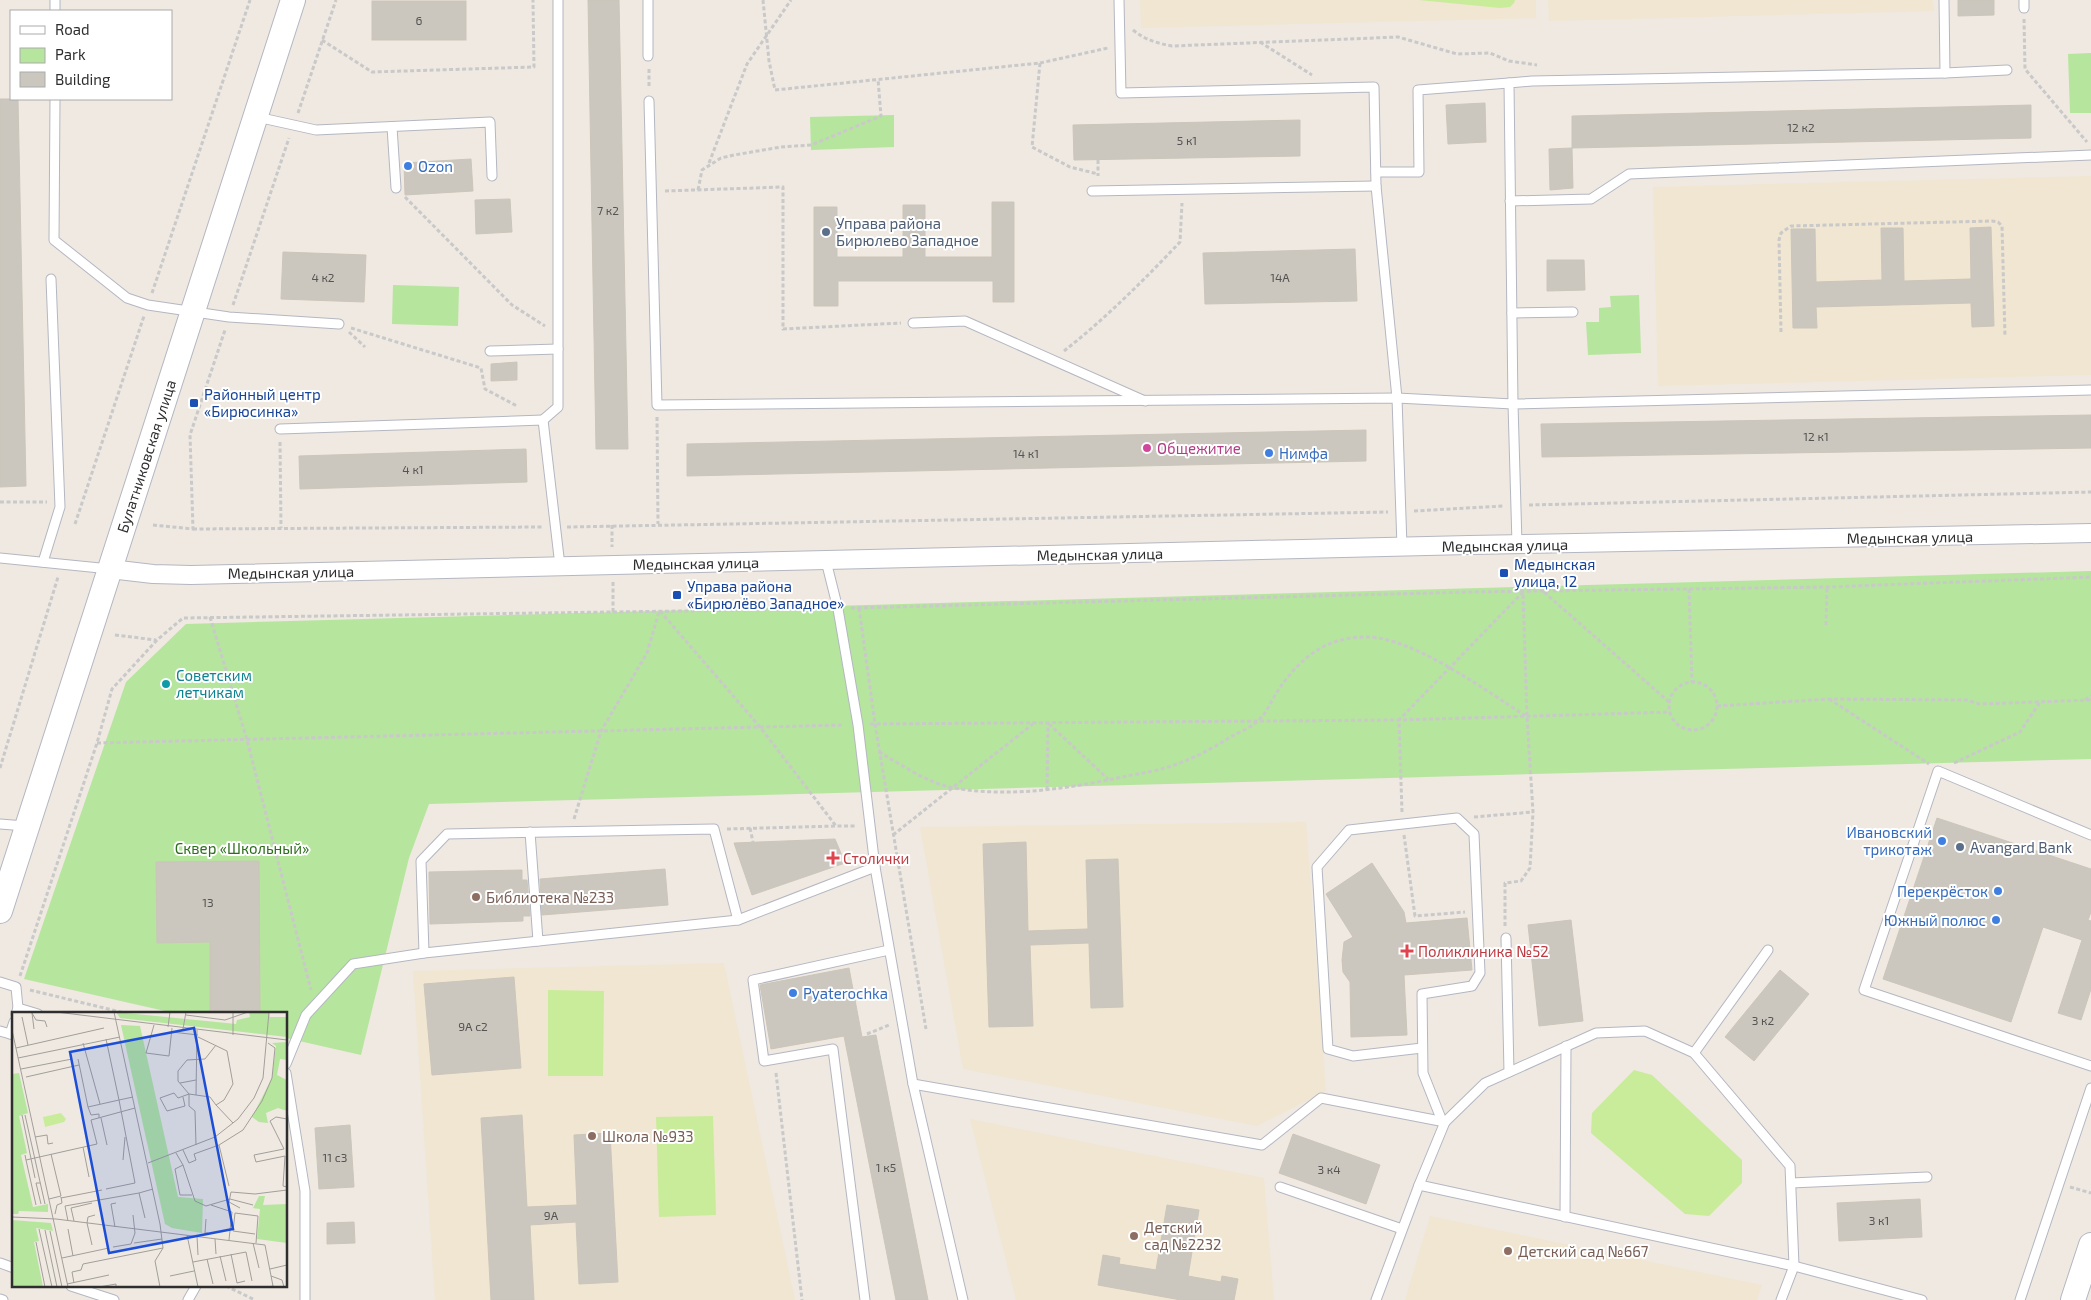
<svg xmlns="http://www.w3.org/2000/svg" width="2091" height="1300" viewBox="0 0 2091 1300" font-family="'Exo 2',sans-serif">
	<rect width="100%" height="100%" fill="#efe9e1"/>
	<!-- education -->
	<g fill="#f0e6d1">
		<polygon points="1140,0 1536,0 1536,18 1141,28"/>
		<polygon points="1548,0 1933,0 1934,11 1549,21"/>
		<polygon points="2091,176 2091,375 1658,386 1653,187"/>
		<polygon points="1306,822 1326,1091 1257,1126 963,1069 920,827"/>
		<polygon points="724,963 795,1300 435,1300 413,971"/>
		<polygon points="970,1119 1264,1178 1274,1300 1016,1300"/>
		<polygon points="1430,1216 1762,1285 1757,1300 1405,1300"/>
	</g>
	<!-- green -->
	<g fill="#b6e59e">
		<polygon points="2091,53 2091,113 2070,113 2068,54"/>
		<polygon points="894,115 894,147 811,150 810,117"/>
		<polygon points="393,285 459,287 458,326 392,324"/>
		<polygon points="1639,295 1641,353 1588,355 1586,322 1599,322 1599,308 1611,307 1610,296"/>
		<polygon points="2091,571 2091,759 429,804 409,858 361,1055 286,1038 286,1014 178,1014 24,979 126,682 186,624"/>
	</g>
	<!-- pitch -->
	<g fill="#c9ec9a">
		<polygon points="1419,0 1515,0 1514,3 1510,7 1500,8"/>
		<polygon points="548,990 604,991 603,1076 548,1076"/>
		<polygon points="1634,1070 1652,1075 1742,1160 1742,1183 1709,1216 1685,1214 1591,1133 1592,1113"/>
		<polygon points="713,1116 716,1215 659,1217 656,1117"/>
	</g>
	<!-- building -->
	<g fill="#cbc7bf" stroke="#cbc5ba">
		<polygon points="588,0 619,0 628,449 596,449"/>
		<polygon points="1958,0 1994,0 1994,15 1958,16"/>
		<rect x="372" y="1" width="94" height="39"/>
		<polygon points="0,99 18,99 26,486 0,487"/>
		<polygon points="1485,103 1486,142 1448,144 1446,105"/>
		<polygon points="2031,105 2031,138 1572,148 1572,116"/>
		<polygon points="1300,120 1300,156 1074,160 1073,125"/>
		<polygon points="1572,148 1573,188 1550,190 1549,149"/>
		<polygon points="471,159 473,191 405,195 404,163"/>
		<polygon points="510,199 512,232 476,234 475,200"/>
		<polygon points="992,202 1014,202 1014,302 993,302 993,281 838,281 838,306 814,306 814,207 837,207 837,257 903,257 903,205 925,205 925,257 992,257"/>
		<polygon points="1991,227 1994,326 1972,327 1971,303 1816,307 1817,328 1793,328 1791,229 1815,229 1816,282 1882,280 1881,228 1903,228 1904,281 1971,279 1970,228"/>
		<polygon points="1355,249 1357,301 1205,304 1203,253"/>
		<polygon points="283,252 366,255 364,302 281,299"/>
		<polygon points="1547,260 1584,260 1585,290 1547,291"/>
		<polygon points="517,362 517,380 491,381 491,364"/>
		<polygon points="2091,415 2091,448 1542,457 1541,424"/>
		<polygon points="1366,430 1366,461 687,476 687,444"/>
		<polygon points="526,449 527,482 300,489 299,456"/>
		<polygon points="1937,818 2091,869 2091,912 2088,920 2091,921 2091,989 2081,1020 2058,1013 2082,940 2043,927 2011,1022 1883,979"/>
		<polygon points="835,839 845,863 752,895 734,843"/>
		<polygon points="1026,842 1028,931 1088,929 1086,860 1118,859 1123,1007 1091,1008 1089,943 1030,945 1033,1026 989,1027 983,844"/>
		<polygon points="259,861 260,1014 210,1014 210,942 157,943 156,862"/>
		<polygon points="1372,863 1404,912 1406,923 1467,918 1472,970 1404,975 1407,1035 1351,1037 1350,982 1343,972 1342,960 1344,942 1353,937 1326,894"/>
		<polygon points="665,869 668,905 542,915 540,879"/>
		<polygon points="522,870 522,880 527,880 530,916 523,916 523,921 430,924 429,872"/>
		<polygon points="1571,920 1583,1021 1539,1026 1528,925"/>
		<polygon points="849,968 862,1037 876,1035 928,1300 896,1300 844,1036 771,1049 760,985"/>
		<polygon points="1780,970 1809,994 1754,1061 1725,1037"/>
		<polygon points="514,977 521,1068 432,1075 424,984"/>
		<polygon points="522,1115 527,1207 577,1205 574,1135 610,1133 618,1282 579,1284 576,1222 530,1225 534,1300 491,1300 481,1118"/>
		<polygon points="350,1125 354,1187 319,1189 315,1128"/>
		<polygon points="1293,1134 1380,1165 1366,1204 1279,1173"/>
		<polygon points="1920,1199 1922,1237 1839,1241 1837,1203"/>
		<polygon points="1167,1205 1199,1210 1188,1276 1221,1282 1222,1276 1238,1279 1234,1300 1181,1300 1098,1285 1103,1255 1120,1258 1119,1264 1156,1270"/>
		<polygon points="354,1222 355,1243 327,1244 327,1223"/>
	</g>
	<g fill="none" stroke-linecap="round" stroke-linejoin="round">
		<defs>
			<g id="lane">
				<polyline points="55,0 55,11"/>
				<polyline points="648,0 648,56"/>
				<polyline points="1119,0 1121,93 1374,87 1376,186 1397,398 1402,547"/>
				<polyline points="1944,0 1945,73"/>
				<polyline points="2024,0 2024,8"/>
				<polyline points="55,99 54,240 127,298 148,305 229,317 339,324"/>
				<polyline points="649,101 657,405 1397,398 1513,404 1509,83 1532,81 1945,73 2007,70"/>
				<polyline points="257,117 316,130 490,122 492,176"/>
				<polyline points="392,127 396,188"/>
				<polyline points="1376,172 1419,172 1418,90 1509,83"/>
				<polyline points="1092,191 1376,186"/>
				<polyline points="1510,201 1591,199 1629,174 2091,155"/>
				<polyline points="1512,313 1573,312"/>
				<polyline points="913,323 965,321 1145,401"/>
				<polyline points="490,351 558,349"/>
				<polyline points="543,420 558,407 558,0"/>
				<polyline points="280,429 543,420 560,566"/>
				<polyline points="1517,544 1513,404 2091,390"/>
				<polyline points="0,558 110,569"/>
				<polyline points="826,561 838,609 858,725 875,867 913,1084 963,1300"/>
				<polyline points="43,562 60,507 51,279"/>
				<polyline points="0,824 25,826"/>
				<polyline points="530,832 538,941"/>
				<polyline points="2091,835 1938,771 1864,990 2091,1066"/>
				<polyline points="1506,938 1509,1072"/>
				<polyline points="424,953 421,861 447,834 714,829 738,920"/>
				<polyline points="0,982 16,987 18,1008"/>
				<polyline points="16,1014 18,1008 38,1014"/>
				<polyline points="0,1031 14,1035"/>
				<polyline points="10,1034 14,1022"/>
				<polyline points="1422,1048 1353,1056 1328,1049 1317,867 1349,830 1457,818 1474,834 1480,973 1472,986 1422,994 1423,1073 1442,1121"/>
				<polyline points="1694,1053 1768,950"/>
				<polyline points="286,1064 306,1015 353,964 424,953 738,920 875,867"/>
				<polyline points="286,1073 305,1191 305,1300"/>
				<polyline points="913,1084 1262,1145 1321,1098 1445,1122 1419,1185 1794,1266 1922,1300"/>
				<polyline points="1445,1122 1485,1083 1596,1033 1645,1031 1694,1053 1790,1166 1794,1266 1781,1300"/>
				<polyline points="1791,1183 1927,1177"/>
				<polyline points="1280,1187 1402,1229"/>
				<polyline points="1565,1217 1566,1046"/>
				<polyline points="0,1263 14,1268"/>
				<polyline points="71,1286 114,1300"/>
				<polyline points="0,1299 3,1300"/>
				<polyline points="188,1300 196,1286"/>
				<polyline points="865,1300 833,1049 764,1061 753,980 889,950"/>
				<polyline points="1376,1300 1419,1185"/>
				<polyline points="2020,1300 2091,1088"/>
			</g>
			<polyline id="street" points="110,569 153,574 191,575 1469,545 2091,533"/>
			<g id="secondary">
				<polyline points="0,911 293,0"/>
				<polyline points="2073,1300 2091,1245"/>
			</g>
		</defs>
		<!-- lane casing -->
		<use href="#lane" stroke="#b4b7c1" stroke-width="11"/>
		<!-- street casing -->
		<use href="#street" stroke="#b4b7c1" stroke-width="20"/>
		<!-- secondary casing -->
		<use href="#secondary" stroke="#b4b7c1" stroke-width="26"/>
		<!-- path -->
		<g stroke="#c9c9c9" stroke-width="3" stroke-dasharray="4 2.5" stroke-linecap="butt">
			<polyline points="763,0 769,61 775,90 1040,63 1032,147 1070,167 1098,174"/>
			<polyline points="2024,19 2025,69 2087,142"/>
			<path d="M1133 30C1145 40 1157 43 1172 46L1398 37 1457 54 1490 53 1509 61 1537 65"/>
			<polyline points="322,40 372,72 534,67 533,0"/>
			<polyline points="1260,42 1312,75"/>
			<polyline points="1040,63 1108,48"/>
			<polyline points="649,69 649,88"/>
			<polyline points="298,113 336,0"/>
			<polyline points="1098,160 1098,176"/>
			<polyline points="709,163 747,64 791,0"/>
			<polyline points="698,190 702,170 721,158 734,155 781,147 811,145 881,116 878,79"/>
			<polyline points="665,191 783,187 783,329 901,323"/>
			<polyline points="405,197 512,305 545,326"/>
			<polyline points="152,293 250,0"/>
			<polyline points="233,305 289,138"/>
			<polyline points="351,328 481,368 485,389 517,406"/>
			<polyline points="349,332 365,347"/>
			<polyline points="1781,332 1779,240 1781,233 1791,226 1992,221 1998,222 2002,226 2005,337"/>
			<path d="M1064 351C1105 319 1144 280 1180 242L1182 203"/>
			<polyline points="657,417 658,524"/>
			<polyline points="280,442 281,528"/>
			<polyline points="0,502 47,502"/>
			<polyline points="1529,505 2091,492"/>
			<polyline points="1414,511 1503,506"/>
			<polyline points="75,524 144,316"/>
			<polyline points="153,525 193,529 190,435 225,330"/>
			<polyline points="612,525 612,547"/>
			<polyline points="567,527 1388,512"/>
			<polyline points="193,529 543,527"/>
			<polyline points="1689,589 1692,682"/>
			<polyline points="1544,592 1669,702"/>
			<polyline points="851,608 1468,592 1827,587 2091,577"/>
			<polyline points="859,608 875,724 926,1029"/>
			<polyline points="660,611 760,727 836,826 857,826"/>
			<polyline points="613,612 613,581"/>
			<polyline points="210,617 247,740 311,990"/>
			<polyline points="1826,625 1827,587"/>
			<polyline points="115,635 156,640"/>
			<circle cx="1693" cy="706" r="24"/>
			<polyline points="1829,699 1929,764"/>
			<polyline points="2085,700 2091,696"/>
			<polyline points="1717,706 1829,699 1967,700 1979,704 2091,700"/>
			<polyline points="870,724 1399,720 1670,712"/>
			<polyline points="1049,724 1108,779"/>
			<polyline points="97,743 844,725"/>
			<path d="M879 752C902 765 927 783 954 788 1011 798 1071 788 1127 776 1141 773 1157 771 1171 766 1193 759 1213 748 1232 736 1240 732 1251 727 1258 721 1266 714 1271 701 1277 692 1298 660 1324 637 1365 637 1412 636 1486 691 1526 716"/>
			<polyline points="1954,763 2020,732 2040,702"/>
			<polyline points="0,768 58,577"/>
			<polyline points="1047,790 1048,723"/>
			<polyline points="1402,812 1399,720 1523,592 1527,717 1533,812 1530,868 1521,881 1505,883 1505,927"/>
			<polyline points="1474,817 1533,812"/>
			<polyline points="574,819 601,731 647,653 659,612"/>
			<polyline points="750,828 753,842"/>
			<polyline points="727,829 836,826"/>
			<polyline points="893,835 1034,723"/>
			<polyline points="1404,835 1415,916 1465,912"/>
			<polyline points="20,976 97,743 112,689 157,640 183,618 825,609"/>
			<polyline points="30,990 129,1014"/>
			<polyline points="867,1034 889,1025"/>
			<polyline points="776,1073 802,1300"/>
			<polyline points="2070,1187 2091,1193"/>
			<polyline points="226,1286 255,1300"/>
		</g>
		<!-- lane -->
		<use href="#lane" stroke="#fff" stroke-width="9"/>
		<!-- street -->
		<use href="#street" stroke="#fff" stroke-width="18"/>
		<!-- secondary -->
		<use href="#secondary" stroke="#fff" stroke-width="24"/>
	</g>
	<!-- markers -->
	<g fill="#3f7fe0" stroke="#fff" stroke-width="2">
		<circle cx="408" cy="166" r="5"/>
		<circle cx="1269" cy="453" r="5"/>
		<circle cx="1942" cy="841" r="5"/>
		<circle cx="1998" cy="891" r="5"/>
		<circle cx="1996" cy="920" r="5"/>
		<circle cx="793" cy="993" r="5"/>
	</g>
	<g fill="#5c6f8a" stroke="#fff" stroke-width="2">
		<circle cx="826" cy="232" r="5"/>
		<circle cx="1960" cy="847" r="5"/>
	</g>
	<g fill="#1a4fb4" stroke="#fff" stroke-width="2">
		<rect x="189" y="398" width="10" height="10" rx="2.5"/>
		<rect x="1499" y="568" width="10" height="10" rx="2.5"/>
		<rect x="672" y="590" width="10" height="10" rx="2.5"/>
	</g>
	<circle fill="#d1479c" stroke="#fff" stroke-width="2" cx="1147" cy="448" r="5"/>
	<circle fill="#0f9aa8" stroke="#fff" stroke-width="2" cx="166" cy="684" r="5"/>
	<g fill="#e0444e" stroke="#fff" stroke-width="2">
		<path d="M830.5 850.5h5v5h5v5h-5v5h-5v-5h-5v-5h5z"/>
		<path d="M1404.5 943.5h5v5h5v5h-5v5h-5v-5h-5v-5h5z"/>
	</g>
	<g fill="#8d6e63" stroke="#fff" stroke-width="2">
		<circle cx="476" cy="897" r="5"/>
		<circle cx="592" cy="1136" r="5"/>
		<circle cx="1134" cy="1236" r="5"/>
		<circle cx="1508" cy="1251" r="5"/>
	</g>
	<g text-anchor="middle" dominant-baseline="central" stroke-width="4" stroke-linejoin="round" paint-order="stroke">
		<!-- number labels -->
		<g font-size="12" fill="#555452">
			<text x="419" y="20">6</text>
			<text x="1801" y="127">12 к2</text>
			<text x="1187" y="140">5 к1</text>
			<text x="608" y="210">7 к2</text>
			<text x="323" y="277">4 к2</text>
			<text x="1280" y="277">14А</text>
			<text x="1816" y="436">12 к1</text>
			<text x="1026" y="453">14 к1</text>
			<text x="413" y="469">4 к1</text>
			<text x="208" y="902">13</text>
			<text x="1763" y="1020">3 к2</text>
			<text x="473" y="1026">9А с2</text>
			<text x="335" y="1157">11 с3</text>
			<text x="886" y="1167">1 к5</text>
			<text x="1329" y="1169">3 к4</text>
			<text x="551" y="1215">9А</text>
			<text x="1879" y="1220">3 к1</text>
		</g>
		<!-- shop labels -->
		<g font-size="15" fill="#366cbe" stroke="#fff" text-anchor="start">
			<text x="418" y="166">Ozon</text>
			<text x="1279" y="453">Нимфа</text>
			<text x="1932" y="832" text-anchor="end">Ивановский<tspan x="1932" dy="17">трикотаж</tspan></text>
			<text x="1988" y="891" text-anchor="end">Перекрёсток</text>
			<text x="1986" y="920" text-anchor="end">Южный полюс</text>
			<text x="803" y="993">Pyaterochka</text>
		</g>
		<!-- service labels -->
		<g font-size="15" fill="#4e5e75" stroke="#fff" text-anchor="start">
			<text x="836" y="223">Управа района<tspan x="836" dy="17">Бирюлево Западное</tspan></text>
			<text x="1970" y="847">Avangard Bank</text>
		</g>
		<!-- transit labels -->
		<g font-size="15" fill="#164399" stroke="#fff" text-anchor="start">
			<text x="204" y="394">Районный центр<tspan x="204" dy="17">«Бирюсинка»</tspan></text>
			<text x="1514" y="564">Медынская<tspan x="1514" dy="17">улица, 12</tspan></text>
			<text x="687" y="586">Управа района<tspan x="687" dy="17">«Бирюлёво Западное»</tspan></text>
		</g>
		<!-- hotel labels -->
		<g font-size="15" fill="#b23c85" stroke="#fff" text-anchor="start">
			<text x="1157" y="448">Общежитие</text>
		</g>
		<!-- street labels -->
		<g font-size="15" fill="#2e2e2e" stroke="#fff">
			<text transform="translate(146 456) rotate(-72)">Булатниковская улица</text>
			<text transform="translate(1910 537) rotate(-1)">Медынская улица</text>
			<text transform="translate(1505 545) rotate(-1)">Медынская улица</text>
			<text transform="translate(1100 554) rotate(-1)">Медынская улица</text>
			<text transform="translate(696 563) rotate(-1)">Медынская улица</text>
			<text transform="translate(291 572) rotate(-1)">Медынская улица</text>
		</g>
		<!-- culture labels -->
		<g font-size="15" fill="#0d838f" stroke="#fff" text-anchor="start">
			<text x="176" y="675">Cоветским<tspan x="176" dy="17">летчикам</tspan></text>
		</g>
		<!-- park labels -->
		<g font-size="15" fill="#2c6e1b" stroke="#fff">
			<text x="242" y="848">Сквер «Школьный»</text>
		</g>
		<!-- health labels -->
		<g font-size="15" fill="#be3a42" stroke="#fff" text-anchor="start">
			<text x="843" y="858">Столички</text>
			<text x="1418" y="951">Поликлиника №52</text>
		</g>
		<!-- education labels -->
		<g font-size="15" fill="#785e54" stroke="#fff" text-anchor="start">
			<text x="486" y="897">Библиотека №233</text>
			<text x="602" y="1136">Школа №933</text>
			<text x="1144" y="1227">Детский<tspan x="1144" dy="17">сад №2232</tspan></text>
			<text x="1518" y="1251">Детский сад №667</text>
		</g>
	</g>
	<!-- overview -->
	<g transform="translate(12 1012)">
		<rect width="275" height="275" fill="#efe9e1"/>
		<path d="M104 0 224 12 225 8 238 5 237 0H257L258 5H275V25L108 6ZM109 13 128 14 166 185 191 187 190 221 160 216 153 212ZM275 30V48L268 47 265 63 275 68V99L266 96 254 101 256 111 247 110 240 105 260 66 264 34 260 31ZM7 61 16 101 7 104 15 141 9 143 21 195 36 192V200L7 199 6 202H0V62ZM247 184H253L251 193 275 192V231L245 227 248 197 241 196ZM0 208 39 211 41 219 24 216 27 229 22 230 31 275H0Z" fill="#b6e59e"/>
		<path d="M49 101 54 107 52 110 33 115 31 105Z" fill="#c9ec9a"/>
		<path fill="none" stroke="#a29e99" stroke-width="1" d="M44 0 275 28M102 0 148 212 151 236 143 249 148 275M20 1 24 8 33 9 35 15M20 1 22 17M174 3 213 8 236 0M10 5 16 33M142 13 134 41 157 44 160 16M156 15 158 0M171 17 174 0M0 18 56 275M160 20 186 23M221 23V0M94 27 107 88 121 85M71 31 88 92M4 36 92 16M6 46 108 25M66 47 76 95 107 88 123 171 94 177M9 57 60 47M14 65 67 53M168 71 184 68M177 82 166 69V59L175 48 193 47 204 33M184 83 198 85 204 93 212 88 221 72 215 39 186 25M171 85 173 94 155 99 148 86 162 81 166 86 177 82M204 93 221 111M76 95 79 103 87 102V106M10 103 23 166M13 103 33 192M89 106 95 133M275 107 264 105 258 109 272 137 242 143 244 150 273 144 271 174 275 175M23 125 35 123 36 132 41 131M184 133 183 99 177 94V82L184 83 185 18M207 133 217 174M71 135 77 165M171 138 177 151 184 148 182 142 207 133 231 118 250 89 260 66 263 36 256 31M164 141 171 153 183 189 194 194 218 187 241 193M13 143 14 148 85 132 79 108 123 96M14 148 24 193M111 148 113 125M136 151 203 125 226 107 242 86 251 66 257 0M171 153 163 157 168 183H180M28 171H24L29 192M49 186 90 178M37 187 49 184 39 142M199 193 220 200 217 228M228 196 217 190 219 180 243 182 275 178M43 202 45 193 50 191 49 185M0 205 44 207 253 233 261 274 256 275M133 206 127 181 141 177M194 207 193 221H196M56 209 53 194 127 181M62 209 59 196 80 191M103 215 99 192 104 191M27 217 40 275M56 217 61 244M33 218 45 275M38 219 50 275M243 222 221 219 223 201 246 204 244 231M175 223 186 275M185 224 186 243M203 227 204 242M24 230 33 275M122 231 150 227M241 231 247 256M80 233 75 211 76 205 83 203M101 235 119 232 123 221 121 203M219 242 225 271 233 269M208 244 214 269M50 246 97 236M195 247 201 272M181 250 234 240 240 269M258 257 275 253M158 264 182 259M259 264 270 268 272 275M62 271 60 260 69 258 71 252 151 236M55 272 97 263M87 275 104 272V275"/>
		<path fill="#1d4ed8" fill-opacity="0.15" stroke="#1d4ed8" stroke-width="2.5" d="M182 16 221 217 97 241 58 40Z"/>
		<rect width="275" height="275" fill="none" stroke="#2e2e2e" stroke-width="2.5"/>
	</g>
	<!-- legend -->
	<rect x="10" y="10" width="162" height="90" fill="#ffffff" stroke="#ababab"/>
	<rect x="20" y="26" width="25" height="8" fill="#ffffff" stroke="#ababab"/>
	<text x="55" y="35" font-size="15" fill="#2e2e2e">Road</text>
	<rect x="20" y="48" width="25" height="15" fill="#b6e59e" stroke="#ababab"/>
	<text x="55" y="60" font-size="15" fill="#2e2e2e">Park</text>
	<rect x="20" y="72" width="25" height="15" fill="#cbc7bf" stroke="#ababab"/>
	<text x="55" y="85" font-size="15" fill="#2e2e2e">Building</text>
</svg>
